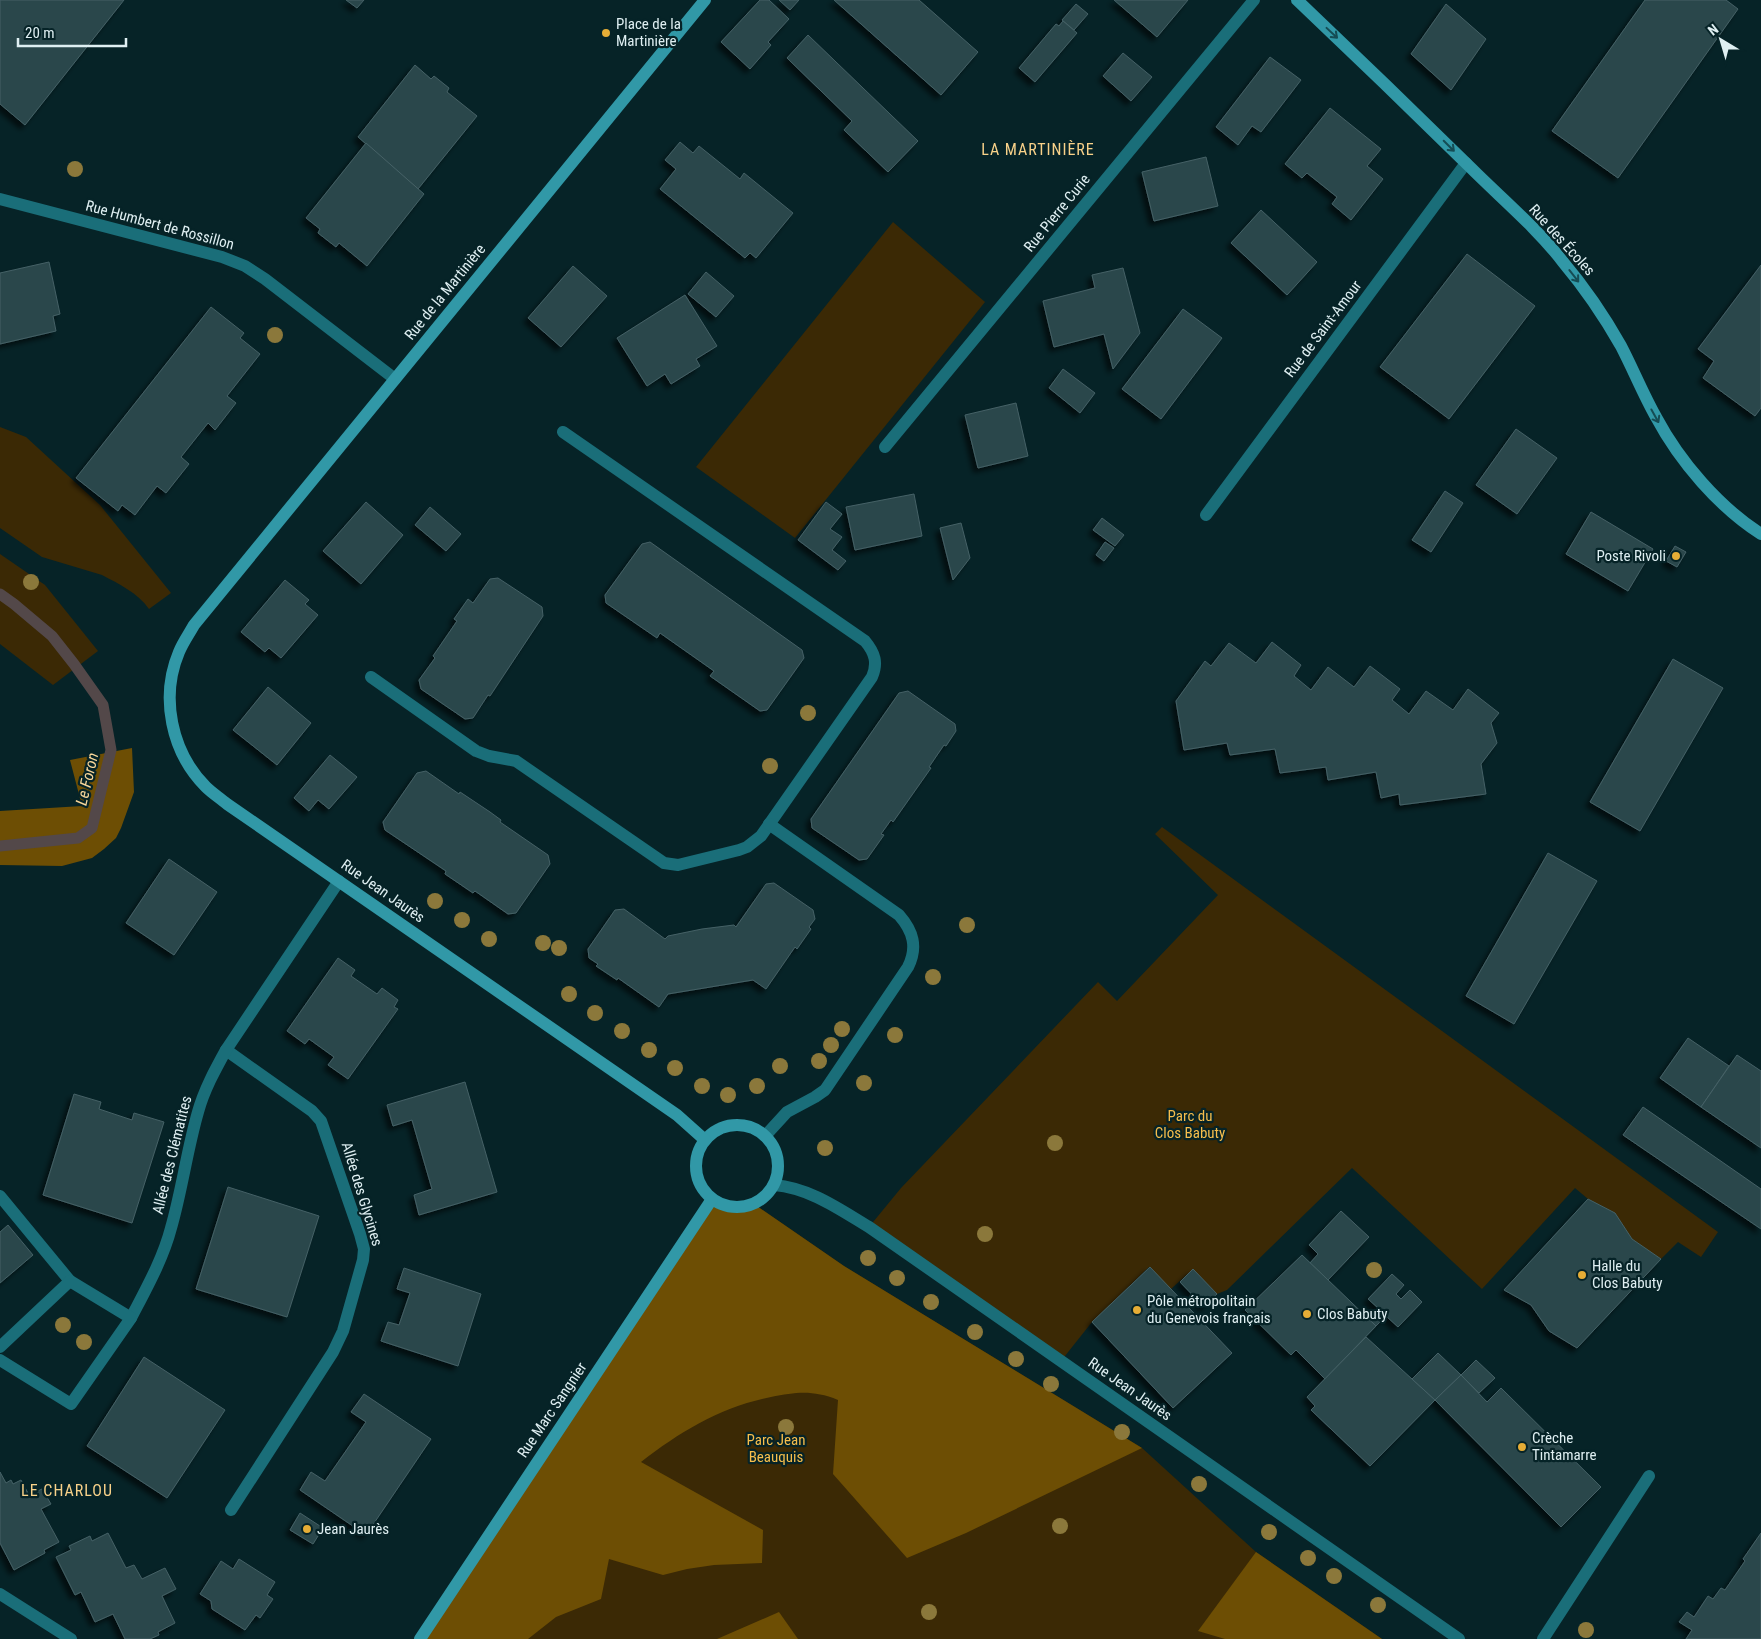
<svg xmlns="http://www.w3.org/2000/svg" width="1761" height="1639" viewBox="0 0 1761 1639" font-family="'Roboto Condensed',sans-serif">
	<defs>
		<filter id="shadow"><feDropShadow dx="-4.5" dy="4.5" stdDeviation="2.5" flood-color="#0009"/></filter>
	</defs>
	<rect width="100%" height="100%" fill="#062327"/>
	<!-- green -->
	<g fill="#3b2905">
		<polygon points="893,222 985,302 795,538 696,467"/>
		<path d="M0 427 26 437 100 505 171 593 149 609C138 593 119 584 102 575L42 557 0 528Z"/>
		<polygon points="0,554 45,585 98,651 53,685 0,644"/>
		<polygon points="1162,827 1718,1232 1701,1257 1678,1242 1661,1259 1632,1239 1615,1213 1588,1199 1575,1188 1482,1289 1352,1168 1227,1290 1217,1294 1193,1269 1171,1289 1149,1267 1092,1322 1061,1361 869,1227 901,1188 1098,982 1117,1001 1218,895 1155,834"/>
		<path d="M712 1199C725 1208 739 1209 754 1204L844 1266 1142 1448 1256 1552 1382 1639H420Z"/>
	</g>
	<!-- forest -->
	<g fill="#6d4e04">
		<polygon points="132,748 134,792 121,828 116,838 104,849 92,858 62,866 0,865 0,811 82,806 70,760"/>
		<path d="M712 1199C725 1208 739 1209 754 1204L844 1266 1142 1448 966 1533 907 1558 833 1474 838 1400C813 1390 797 1392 771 1397 721 1407 681 1431 641 1462L763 1530 762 1563 714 1565 687 1569 663 1575 609 1559 601 1599 556 1617 528 1639H420Z"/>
		<polygon points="1256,1552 1382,1639 1225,1639 1198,1631"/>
		<polygon points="779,1612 798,1639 717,1639"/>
	</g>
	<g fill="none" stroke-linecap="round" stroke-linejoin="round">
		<!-- stream -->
		<polyline stroke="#534849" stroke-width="11" points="0,594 14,604 52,636 74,664 103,705 111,750 92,828 78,838 0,846"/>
	</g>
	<!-- building -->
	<g fill="#2b474b" stroke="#456166" filter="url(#shadow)">
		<polygon points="0,0 124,0 25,125 0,104"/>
		<polygon points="346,0 364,0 357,8"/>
		<polygon points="760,0 769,0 789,19 768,42 771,45 750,69 721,42"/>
		<polygon points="779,0 799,0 790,10"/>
		<polygon points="834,0 919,0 978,52 941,95"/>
		<polygon points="1114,0 1188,0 1157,37"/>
		<polygon points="1645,0 1726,0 1738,9 1618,178 1552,131"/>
		<polygon points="1076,4 1088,14 1074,30 1062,20"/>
		<polygon points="1446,4 1486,39 1451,90 1411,54"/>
		<polygon points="1063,21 1077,33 1035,82 1019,68 1056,24 1059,26"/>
		<polygon points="808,35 918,141 888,172 844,130 852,121 787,58"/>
		<polygon points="1123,53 1152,77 1131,101 1103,76"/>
		<polygon points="1270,57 1301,80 1261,132 1252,126 1238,145 1216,127"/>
		<polygon points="415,65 431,79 434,76 449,88 447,92 477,116 418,189 358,137"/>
		<polygon points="1330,108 1381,149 1367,166 1383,179 1351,220 1332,204 1337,197 1307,173 1302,178 1285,164"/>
		<polygon points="680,142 693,153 699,146 740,179 744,173 793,213 756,258 750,253 745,258 660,189 676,169 665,160"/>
		<polygon points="366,143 424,194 367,266 339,243 336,247 318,233 320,229 306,218"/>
		<polygon points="1206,157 1218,206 1154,221 1142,172"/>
		<polygon points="1261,210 1317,262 1287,295 1231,243"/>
		<polygon points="1467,254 1535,306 1449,419 1380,367"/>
		<polygon points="49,262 60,314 53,316 56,331 0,344 0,273"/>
		<polygon points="1761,265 1761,408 1755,416 1703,378 1714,361 1698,349"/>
		<polygon points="573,266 607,296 561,347 528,318"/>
		<polygon points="1123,268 1140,333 1113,369 1104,334 1054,347 1043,301 1095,288 1092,275"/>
		<polygon points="706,272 734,296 716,317 688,294"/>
		<polygon points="685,295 717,346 696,359 700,366 671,384 665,374 647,386 617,338"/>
		<polygon points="211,307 244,333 240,338 260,354 227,396 236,403 215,430 208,423 181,457 189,464 166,493 157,486 135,515 122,505 118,511 76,478"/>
		<polygon points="1183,309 1222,338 1161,419 1122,389"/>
		<polygon points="1063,369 1095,393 1080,413 1049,388"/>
		<polygon points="1016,403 1028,456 978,468 965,415"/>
		<polygon points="1516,429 1557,458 1517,514 1476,485"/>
		<polygon points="1445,491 1463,503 1431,552 1412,540"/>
		<polygon points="914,494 922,536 855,550 846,507"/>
		<polygon points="366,502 403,535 361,584 323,551"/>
		<polygon points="826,502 842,514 830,529 842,537 832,550 846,561 838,570 798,540"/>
		<polygon points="430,507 461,534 446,551 415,525"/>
		<polygon points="1591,512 1653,549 1628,591 1566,554"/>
		<polygon points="1102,518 1124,535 1115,546 1093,530"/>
		<polygon points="961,523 970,558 953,580 940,528"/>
		<polygon points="650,542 802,650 804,658 767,710 760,711 710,676 714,671 660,633 657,638 606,603 605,595 642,544"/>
		<polygon points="1105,542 1114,548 1104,561 1096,555"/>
		<polygon points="1675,546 1686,552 1677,567 1666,561"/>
		<polygon points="498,578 542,607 543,616 490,696 488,695 473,718 465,719 421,689 419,680 435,658 433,656 457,621 454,619 468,599 473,603 490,579"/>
		<polygon points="285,580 309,600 305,604 318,615 281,658 269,648 265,652 241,632"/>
		<polygon points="1272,642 1301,665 1294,676 1311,690 1328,667 1354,687 1370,666 1400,689 1392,700 1409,714 1426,691 1453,710 1468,689 1499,713 1491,723 1497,743 1481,764 1486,794 1400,805 1399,794 1381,798 1376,772 1328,780 1326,767 1280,773 1275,749 1230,755 1227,743 1184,750 1176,701 1205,661 1211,666 1229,643 1256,663"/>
		<polygon points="1673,659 1723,688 1640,831 1590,802"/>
		<polygon points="268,687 311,723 277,765 233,730"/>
		<polygon points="908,691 955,724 956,731 946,746 944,745 929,767 931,768 893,822 891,820 881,834 884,835 867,859 859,860 812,828 811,819 899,693"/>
		<polygon points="330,755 357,777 329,809 318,800 309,811 294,798"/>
		<polygon points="426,771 459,794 460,792 490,812 501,820 500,822 548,855 550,864 516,913 508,914 475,891 473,893 445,874 446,871 385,830 383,822 417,773"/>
		<polygon points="1548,853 1597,881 1514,1024 1466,996"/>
		<polygon points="169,859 217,892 174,955 126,923"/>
		<polygon points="774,883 813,910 815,919 809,927 811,929 797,949 795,947 766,989 753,980 668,994 659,1007 618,978 617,980 596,966 598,964 589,958 588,949 615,910 624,909 665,939 668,936 702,929 734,925 736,927 766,884"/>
		<polygon points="338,958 355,970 351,976 377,994 382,988 398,1000 394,1007 398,1009 348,1079 328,1065 334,1057 309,1039 305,1044 287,1031"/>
		<polygon points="1688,1038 1729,1066 1701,1107 1660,1078"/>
		<polygon points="1737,1055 1761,1071 1761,1148 1701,1107"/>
		<polygon points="465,1082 497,1192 419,1215 414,1195 432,1189 412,1120 393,1126 387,1105"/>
		<polygon points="74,1094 101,1102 99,1109 132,1120 134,1113 164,1122 132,1223 43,1195"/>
		<polygon points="1643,1107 1761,1189 1761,1229 1623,1135"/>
		<polygon points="228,1187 319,1216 287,1317 196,1289"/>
		<polygon points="1588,1199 1615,1213 1632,1239 1661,1259 1577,1348 1549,1331 1531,1305 1504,1290"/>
		<polygon points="1341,1211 1369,1237 1328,1280 1310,1263 1318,1254 1309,1245"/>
		<polygon points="8,1225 33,1255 0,1283 0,1232"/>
		<polygon points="1302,1255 1376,1326 1325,1379 1296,1350 1291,1355 1245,1310"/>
		<polygon points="1150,1267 1232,1353 1173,1408 1092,1322"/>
		<polygon points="404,1268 481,1294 458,1366 381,1341 388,1322 399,1325 410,1293 397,1289"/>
		<polygon points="1193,1269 1217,1294 1204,1307 1180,1282"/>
		<polygon points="1392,1274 1404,1285 1396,1294 1401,1299 1410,1290 1422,1302 1398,1327 1386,1316 1376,1326 1368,1318 1378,1308 1368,1299"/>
		<polygon points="1366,1337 1435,1400 1370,1466 1311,1410 1315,1406 1307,1397"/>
		<polygon points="1438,1353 1461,1375 1435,1400 1412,1379"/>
		<polygon points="144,1357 225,1410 167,1498 87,1446"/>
		<polygon points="1476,1360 1495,1378 1479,1393 1461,1375"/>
		<polygon points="1461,1375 1487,1402 1501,1388 1601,1487 1561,1527 1435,1400"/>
		<polygon points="364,1394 431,1439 366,1535 300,1490 311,1472 325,1481 366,1422 351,1412"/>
		<polygon points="0,1472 6,1483 11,1480 13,1484 21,1480 29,1495 42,1489 51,1504 41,1509 59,1542 44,1550 45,1553 14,1570 0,1543"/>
		<polygon points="300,1513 323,1528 313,1544 290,1530"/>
		<polygon points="108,1533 126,1568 134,1565 142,1579 165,1568 176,1589 162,1596 175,1623 158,1632 159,1635 150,1639 125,1639 113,1614 95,1622 81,1592 75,1595 56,1557 71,1550 69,1546 90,1536 92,1541"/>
		<polygon points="1761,1533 1761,1639 1686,1639 1692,1630 1679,1622 1687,1612 1694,1617 1708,1596 1713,1599 1721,1588 1725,1590 1745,1561 1743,1559"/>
		<polygon points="239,1559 275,1582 267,1595 273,1599 260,1618 256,1615 245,1630 212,1609 211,1601 200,1594 221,1561 233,1569"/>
	</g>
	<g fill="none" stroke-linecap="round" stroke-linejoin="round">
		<!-- lane -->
		<g stroke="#1a6e79" stroke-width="12">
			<path d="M371 677 476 751 489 756 516 761 664 863 678 865 739 850 747 847 761 836 872 677C878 663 875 653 865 641L563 432"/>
			<path d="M765 1136 787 1112 815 1097 825 1090 908 967C918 947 913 931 899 915L769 824"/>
			<polyline points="1543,1639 1649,1476"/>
		</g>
		<!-- street -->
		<g stroke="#1a6e79" stroke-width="12">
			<polyline points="0,199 222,257 245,266 265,279 395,379"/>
			<polyline points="885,447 1254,0"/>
			<polyline points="1206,515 1466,163"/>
			<polyline points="226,1050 312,1111 321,1121 360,1234 364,1249 363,1260 343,1331 333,1352 231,1510"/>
			<path d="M774 1185C810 1188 839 1209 869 1227L1459 1639"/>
			<polyline points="0,1196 70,1281"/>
			<path d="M131 1318C146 1289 163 1259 171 1228 182 1190 187 1150 198 1112 204 1090 215 1070 226 1050L339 881"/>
			<polyline points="0,1347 70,1281 131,1318 71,1404 0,1360"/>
			<polyline points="0,1594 71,1639"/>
		</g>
		<!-- secondary -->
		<g stroke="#3198a7" stroke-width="12">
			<path d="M1297 0C1355 55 1413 111 1471 168 1501 198 1537 228 1563 262 1585 288 1604 316 1621 346 1633 369 1643 394 1656 417 1680 462 1719 507 1761 534"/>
			<circle cx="737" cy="1166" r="41"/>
			<path d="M705 1140 677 1115 227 804C220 798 212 793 206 787 171 752 160 697 179 652 183 642 189 634 194 625L705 0"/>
			<polyline points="420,1639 712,1199"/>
		</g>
	</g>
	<!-- trees -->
	<g fill="#8b783b">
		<circle cx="75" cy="169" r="8"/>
		<circle cx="275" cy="335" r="8"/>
		<circle cx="31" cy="582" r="8"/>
		<circle cx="808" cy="713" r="8"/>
		<circle cx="770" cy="766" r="8"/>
		<circle cx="435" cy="901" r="8"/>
		<circle cx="462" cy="920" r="8"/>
		<circle cx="967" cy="925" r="8"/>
		<circle cx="489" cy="939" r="8"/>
		<circle cx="543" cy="943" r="8"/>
		<circle cx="559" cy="948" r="8"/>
		<circle cx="933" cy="977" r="8"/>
		<circle cx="569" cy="994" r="8"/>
		<circle cx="595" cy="1013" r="8"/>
		<circle cx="842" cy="1029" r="8"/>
		<circle cx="622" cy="1031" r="8"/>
		<circle cx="895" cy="1035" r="8"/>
		<circle cx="831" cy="1045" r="8"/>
		<circle cx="649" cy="1050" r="8"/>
		<circle cx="819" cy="1061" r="8"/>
		<circle cx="780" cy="1066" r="8"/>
		<circle cx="675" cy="1068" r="8"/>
		<circle cx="864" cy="1083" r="8"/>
		<circle cx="702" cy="1086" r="8"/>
		<circle cx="757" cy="1086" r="8"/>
		<circle cx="728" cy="1095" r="8"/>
		<circle cx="1055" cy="1143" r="8"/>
		<circle cx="825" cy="1148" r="8"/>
		<circle cx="985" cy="1234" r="8"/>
		<circle cx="868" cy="1258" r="8"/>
		<circle cx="1374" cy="1270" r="8"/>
		<circle cx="897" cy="1278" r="8"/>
		<circle cx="931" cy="1302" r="8"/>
		<circle cx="63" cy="1325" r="8"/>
		<circle cx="975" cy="1332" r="8"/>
		<circle cx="84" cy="1342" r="8"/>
		<circle cx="1016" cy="1359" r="8"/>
		<circle cx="1051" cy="1384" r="8"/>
		<circle cx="786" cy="1427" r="8"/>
		<circle cx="1122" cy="1432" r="8"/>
		<circle cx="1199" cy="1484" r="8"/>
		<circle cx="1060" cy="1526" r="8"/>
		<circle cx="1269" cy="1532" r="8"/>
		<circle cx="1308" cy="1558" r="8"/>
		<circle cx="1334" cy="1576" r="8"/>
		<circle cx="1378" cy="1605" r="8"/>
		<circle cx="929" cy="1612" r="8"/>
		<circle cx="1586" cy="1630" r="8"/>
	</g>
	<!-- one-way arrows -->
	<defs><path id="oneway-shaft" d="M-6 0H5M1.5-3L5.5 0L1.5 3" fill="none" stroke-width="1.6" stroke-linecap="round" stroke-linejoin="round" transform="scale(1.25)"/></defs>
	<g stroke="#154c54">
		<use href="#oneway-shaft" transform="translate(1332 33) rotate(43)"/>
		<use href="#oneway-shaft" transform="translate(1449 146) rotate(45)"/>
		<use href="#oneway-shaft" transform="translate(1574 276) rotate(52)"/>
		<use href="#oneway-shaft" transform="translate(1655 416) rotate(61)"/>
	</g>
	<!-- markers -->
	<g fill="#e6ad36" stroke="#062327" stroke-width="2">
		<circle cx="606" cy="33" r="5"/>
		<circle cx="1676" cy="556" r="5"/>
		<circle cx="1582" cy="1275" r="5"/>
		<circle cx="1137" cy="1310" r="5"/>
		<circle cx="1307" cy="1314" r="5"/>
		<circle cx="1522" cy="1447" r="5"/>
		<circle cx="307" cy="1529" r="5"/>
	</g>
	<g text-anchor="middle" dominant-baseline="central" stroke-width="4.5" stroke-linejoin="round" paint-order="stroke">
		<!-- poi labels -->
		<g font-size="15" fill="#dfeff2" stroke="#062327" text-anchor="start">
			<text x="616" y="24">Place de la<tspan x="616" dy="17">Martinière</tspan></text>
			<text x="1666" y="556" text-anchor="end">Poste Rivoli</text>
			<text x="1592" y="1266">Halle du<tspan x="1592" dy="17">Clos Babuty</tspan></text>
			<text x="1147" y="1301">Pôle métropolitain<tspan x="1147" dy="17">du Genevois français</tspan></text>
			<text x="1317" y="1314">Clos Babuty</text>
			<text x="1532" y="1438">Crèche<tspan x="1532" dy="17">Tintamarre</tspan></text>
			<text x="317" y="1529">Jean Jaurès</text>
		</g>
		<!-- street labels -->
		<g font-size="15" fill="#dfeff2" stroke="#062327">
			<text transform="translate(1057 213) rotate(-51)">Rue Pierre Curie</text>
			<text transform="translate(160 225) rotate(15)">Rue Humbert de Rossillon</text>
			<text transform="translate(1562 240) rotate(48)">Rue des Écoles</text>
			<text transform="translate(445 292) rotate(-51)">Rue de la Martinière</text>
			<text transform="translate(1323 329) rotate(-53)">Rue de Saint-Amour</text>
			<text transform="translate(383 891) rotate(35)">Rue Jean Jaurès</text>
			<text transform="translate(172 1155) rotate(-76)">Allée des Clématites</text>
			<text transform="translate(362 1194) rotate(73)">Allée des Glycines</text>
			<text transform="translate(1130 1389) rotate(35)">Rue Jean Jaurès</text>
			<text transform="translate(552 1410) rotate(-56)">Rue Marc Sangnier</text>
		</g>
		<!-- park labels -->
		<g font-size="15" fill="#f7be4c" stroke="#062327">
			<text x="1190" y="1116">Parc du<tspan x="1190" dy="17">Clos Babuty</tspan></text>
			<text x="776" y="1440">Parc Jean<tspan x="776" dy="17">Beauquis</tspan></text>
		</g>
		<!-- neighbourhood labels -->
		<g font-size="16" letter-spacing="1" fill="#f8d189" stroke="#062327">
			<text x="1038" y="149">LA MARTINIÈRE</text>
			<text x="67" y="1490">LE CHARLOU</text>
		</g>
		<!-- water labels -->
		<g font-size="16" font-style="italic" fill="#f8d699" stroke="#062327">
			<text transform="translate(87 779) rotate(-77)">Le Foron</text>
		</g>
	</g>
	<!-- north arrow -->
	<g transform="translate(1721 40) rotate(322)" stroke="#062327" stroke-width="4" paint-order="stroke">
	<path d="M0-4L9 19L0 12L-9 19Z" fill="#dfeff2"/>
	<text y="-8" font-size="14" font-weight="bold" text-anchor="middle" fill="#dfeff2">N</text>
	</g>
	<!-- scale -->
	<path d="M18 38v8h108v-8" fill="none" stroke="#dfeff2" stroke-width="2.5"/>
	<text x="25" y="38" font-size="15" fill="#dfeff2" stroke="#062327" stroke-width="4" paint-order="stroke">20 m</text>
</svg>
